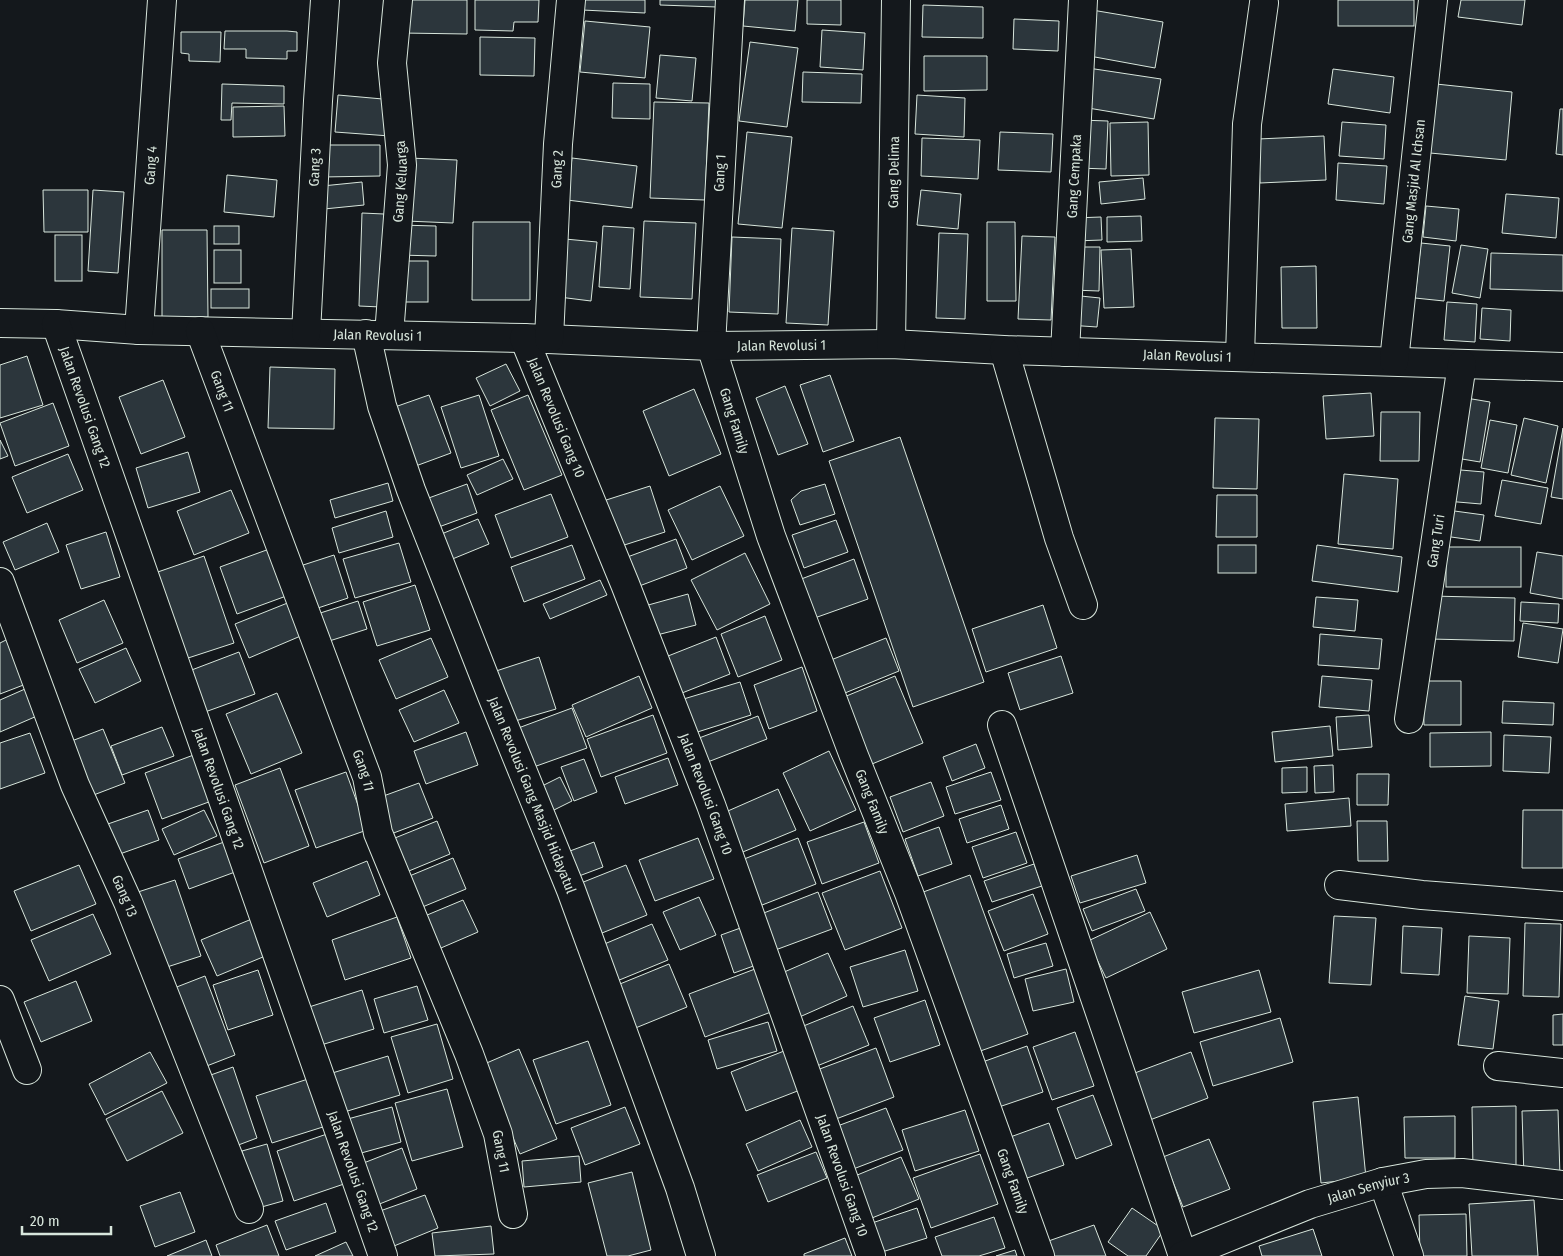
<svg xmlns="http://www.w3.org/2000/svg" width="1563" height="1256" viewBox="0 0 1563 1256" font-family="'Fira Sans Condensed',sans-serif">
	<rect width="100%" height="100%" fill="#14181c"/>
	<!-- building -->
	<g fill="#2c363c" stroke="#d8e6dc">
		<polygon points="410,0 467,0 467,34 402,33"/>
		<polygon points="475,0 539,0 538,22 514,22 513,31 475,30"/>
		<polygon points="582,0 645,0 645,13 582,10"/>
		<polygon points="660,0 717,0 717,7 660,5"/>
		<polygon points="745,0 798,0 795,31 743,26"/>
		<polygon points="807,0 841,0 841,25 807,24"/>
		<rect x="1338" y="0" width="76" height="26"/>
		<polygon points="1461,0 1525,0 1522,25 1458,17"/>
		<polygon points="923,5 983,7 983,38 922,37"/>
		<polygon points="1092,10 1163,22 1155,68 1084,55"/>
		<polygon points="1014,19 1059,21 1058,51 1013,49"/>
		<polygon points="585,21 650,27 645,78 580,72"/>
		<polygon points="822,30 865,33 863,70 820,67"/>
		<polygon points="225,31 287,31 297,32 297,51 287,51 287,59 246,58 246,49 224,49"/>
		<polygon points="181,32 221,32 220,62 189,61 189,54 181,53"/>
		<polygon points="480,37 535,38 534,76 480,75"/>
		<polygon points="750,42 798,48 787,127 739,121"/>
		<polygon points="660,55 696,58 692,101 656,98"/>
		<polygon points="924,56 987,56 987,90 924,91"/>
		<polygon points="1088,68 1161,79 1154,119 1082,107"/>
		<polygon points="1333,69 1394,77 1390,113 1328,104"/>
		<polygon points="803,72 862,74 861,103 802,102"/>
		<polygon points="613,83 650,84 650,119 612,118"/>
		<polygon points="222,84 284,86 284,104 232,103 231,120 221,120"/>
		<polygon points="1436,84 1512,92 1506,160 1430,153"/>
		<polygon points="338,95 394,100 390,136 335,132"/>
		<polygon points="917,95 965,98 964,137 915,134"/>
		<polygon points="654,102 709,103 705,200 650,198"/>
		<polygon points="284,106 285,136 233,137 233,107"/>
		<polygon points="1560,109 1563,109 1563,155 1556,154"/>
		<polygon points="1080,120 1108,121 1106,169 1078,168"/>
		<polygon points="1148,122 1149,175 1111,176 1110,123"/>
		<polygon points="1342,122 1386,125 1384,159 1339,156"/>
		<polygon points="747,132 792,137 782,228 738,224"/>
		<polygon points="1000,132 1053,134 1051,172 998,170"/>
		<polygon points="1324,136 1326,180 1260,183 1258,139"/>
		<polygon points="922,138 980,140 978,179 921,176"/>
		<polygon points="322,145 380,145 380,176 322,177"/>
		<polygon points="409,158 457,160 453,223 406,221"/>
		<polygon points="572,158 637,166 632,208 567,200"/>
		<polygon points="1338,163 1387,166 1384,204 1336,200"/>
		<polygon points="227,175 277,180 274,217 224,212"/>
		<polygon points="1143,178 1145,199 1101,204 1099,182"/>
		<polygon points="362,182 364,205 324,209 322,186"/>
		<polygon points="43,190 88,190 88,232 44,232"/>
		<polygon points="93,190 124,192 118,273 88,271"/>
		<polygon points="921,190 961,194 958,229 917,225"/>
		<polygon points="1506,194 1559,198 1556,238 1502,233"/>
		<polygon points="1426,206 1459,209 1456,241 1423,237"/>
		<polygon points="362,213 384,214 381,307 359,306"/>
		<polygon points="1141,216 1142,241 1107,242 1107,217"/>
		<polygon points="1101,217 1102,240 1074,241 1073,218"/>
		<polygon points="644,221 696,223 692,299 640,297"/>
		<polygon points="473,222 530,222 530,300 472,300"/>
		<polygon points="987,222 1015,222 1016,301 987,301"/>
		<polygon points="399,225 436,226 436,256 399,255"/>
		<rect x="214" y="226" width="25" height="18"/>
		<polygon points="603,226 634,228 630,289 599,287"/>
		<polygon points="792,228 834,231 828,325 786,323"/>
		<polygon points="162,230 207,230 208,317 162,317"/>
		<polygon points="939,233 968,234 965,319 936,318"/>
		<rect x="55" y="235" width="27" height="46"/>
		<polygon points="1022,236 1055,237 1051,320 1018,319"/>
		<polygon points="732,237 781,239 778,314 729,312"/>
		<polygon points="565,239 597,242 591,301 559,297"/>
		<polygon points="1421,243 1450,246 1444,301 1415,298"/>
		<polygon points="1461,245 1488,249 1480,298 1452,293"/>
		<polygon points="1073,247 1100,247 1099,291 1072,290"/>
		<polygon points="1131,249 1134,307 1104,308 1101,250"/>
		<rect x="214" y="250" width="27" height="33"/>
		<polygon points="1491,253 1563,255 1563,291 1490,289"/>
		<rect x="396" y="261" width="32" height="41"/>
		<polygon points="1316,266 1317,328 1282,328 1281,267"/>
		<rect x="211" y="289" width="38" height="19"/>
		<polygon points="1071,295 1100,298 1097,327 1068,325"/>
		<polygon points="1447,302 1477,304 1475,342 1444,340"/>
		<polygon points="1482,308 1511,310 1510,341 1480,339"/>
		<polygon points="27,356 43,405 0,418 0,365"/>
		<polygon points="506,364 520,391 490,406 476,378"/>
		<polygon points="270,367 335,369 334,429 268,428"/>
		<polygon points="830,375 854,441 823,452 800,385"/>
		<polygon points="163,380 185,437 141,454 119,397"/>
		<polygon points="785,386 808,444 778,455 756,398"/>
		<polygon points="694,389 721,454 669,476 643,411"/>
		<polygon points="1371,393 1374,436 1326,439 1323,396"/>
		<polygon points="429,395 451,453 413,467 392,408"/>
		<polygon points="479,395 499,456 461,468 441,407"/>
		<polygon points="528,395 562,475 524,490 491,410"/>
		<polygon points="1460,397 1490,402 1480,462 1450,457"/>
		<polygon points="53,403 69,446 15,466 0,423"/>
		<polygon points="1381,412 1420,412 1419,461 1380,461"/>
		<polygon points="1215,418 1259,419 1257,489 1213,488"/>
		<polygon points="1524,418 1558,426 1546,483 1511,475"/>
		<polygon points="1490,420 1517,425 1508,473 1481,468"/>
		<polygon points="1563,428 1563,499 1551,497"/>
		<polygon points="900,437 984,682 913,707 829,461"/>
		<polygon points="0,440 8,456 0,459"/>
		<polygon points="188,452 200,492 148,508 136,468"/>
		<polygon points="68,454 83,490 27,513 12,477"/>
		<polygon points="503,459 513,479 477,495 467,475"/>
		<polygon points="1449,469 1484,472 1481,504 1446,501"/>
		<polygon points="1344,474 1398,479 1393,549 1338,544"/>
		<polygon points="1502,480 1548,488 1541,524 1495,516"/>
		<polygon points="388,483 393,501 335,518 330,500"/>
		<polygon points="467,484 477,513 436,528 426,499"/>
		<polygon points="825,484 835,514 800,525 791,500 801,491"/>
		<polygon points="650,486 665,532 615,548 600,502"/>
		<polygon points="720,486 744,536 692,560 668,510"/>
		<polygon points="231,490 249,533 194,555 177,511"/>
		<polygon points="551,494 568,537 511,558 495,515"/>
		<polygon points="1217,495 1257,495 1257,537 1216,537"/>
		<polygon points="1447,510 1484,515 1480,541 1444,536"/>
		<polygon points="386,511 393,537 339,553 332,528"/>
		<polygon points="478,519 489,544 450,560 439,535"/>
		<polygon points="836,520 848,552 804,568 792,535"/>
		<polygon points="47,523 59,552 15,570 3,542"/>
		<polygon points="106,532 120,577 81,589 66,545"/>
		<polygon points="676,539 687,568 634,588 622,559"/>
		<polygon points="399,543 411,582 355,598 343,559"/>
		<polygon points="572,545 585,579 524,602 511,567"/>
		<rect x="1218" y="545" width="38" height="28"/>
		<polygon points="1317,545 1402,557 1398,592 1312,581"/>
		<rect x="1446" y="547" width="75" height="40"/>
		<polygon points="272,548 289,595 237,614 220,567"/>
		<polygon points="1537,552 1563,556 1563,599 1530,593"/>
		<polygon points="745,553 770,604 717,630 691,580"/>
		<polygon points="334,555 348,598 312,610 297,567"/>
		<polygon points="204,556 234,643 182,660 152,574"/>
		<polygon points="854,559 868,599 809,620 796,581"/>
		<polygon points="600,580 607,595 550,619 543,604"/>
		<polygon points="415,585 430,630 377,646 363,602"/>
		<polygon points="688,594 696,625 649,637 641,607"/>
		<polygon points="1431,596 1515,598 1514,641 1430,639"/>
		<polygon points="1316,597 1358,600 1355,631 1313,627"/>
		<polygon points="104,600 123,643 77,663 59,620"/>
		<polygon points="358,601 367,629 323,643 314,615"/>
		<polygon points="290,602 303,635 249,658 235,624"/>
		<polygon points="1521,602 1559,604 1558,623 1520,621"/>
		<polygon points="1043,605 1057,648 986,672 972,629"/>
		<polygon points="765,616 782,660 738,677 721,634"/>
		<polygon points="1523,623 1563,629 1558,663 1518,657"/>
		<polygon points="1320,634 1382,639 1379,669 1318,665"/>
		<polygon points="716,637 730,674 677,695 663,658"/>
		<polygon points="431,638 448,677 396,699 379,660"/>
		<polygon points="886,638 899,671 840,695 826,662"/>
		<polygon points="8,639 26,684 0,694 0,643"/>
		<polygon points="126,648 141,681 95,703 79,669"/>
		<polygon points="239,652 255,694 205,712 189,671"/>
		<polygon points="1061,656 1073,693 1020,710 1008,673"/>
		<polygon points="539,657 556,709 505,724 490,673"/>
		<polygon points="802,667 817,711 769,729 754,685"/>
		<polygon points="639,676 652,708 586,737 572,705"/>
		<polygon points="895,676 923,743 872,764 844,697"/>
		<polygon points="1322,676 1372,680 1369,711 1319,707"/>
		<polygon points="1423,681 1461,681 1461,725 1424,725"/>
		<polygon points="740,682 751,715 688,735 677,701"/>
		<polygon points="25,689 37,716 0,732 0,700"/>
		<polygon points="444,690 459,723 414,742 399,710"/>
		<polygon points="277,693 302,753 251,774 226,714"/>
		<polygon points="1503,701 1554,703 1553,725 1502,723"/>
		<polygon points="572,708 587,748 528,769 513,730"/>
		<polygon points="653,715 667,753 601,777 587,739"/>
		<polygon points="1369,715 1372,747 1338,750 1336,717"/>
		<polygon points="758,716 767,739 700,765 691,741"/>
		<polygon points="1330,726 1333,756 1275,762 1272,732"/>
		<polygon points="162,727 174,756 122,775 111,746"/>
		<polygon points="103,729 125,783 91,796 69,742"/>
		<polygon points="466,732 478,765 426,784 414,751"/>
		<polygon points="1491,732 1491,766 1430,767 1430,733"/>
		<polygon points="30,733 45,773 0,789 0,743"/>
		<polygon points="1504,735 1551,737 1549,773 1503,771"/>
		<polygon points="976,744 985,768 952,781 943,757"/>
		<polygon points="829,751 856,810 810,831 783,773"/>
		<polygon points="199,753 217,799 162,819 145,773"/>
		<polygon points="668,758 678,785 625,804 615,777"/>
		<polygon points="584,759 597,792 574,801 561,767"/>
		<polygon points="1333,765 1334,792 1315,793 1314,766"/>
		<polygon points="1307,767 1307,792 1282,793 1282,768"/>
		<polygon points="280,768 309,846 264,863 235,785"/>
		<polygon points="346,772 367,830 316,848 295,790"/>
		<polygon points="991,772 1001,800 955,814 946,787"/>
		<polygon points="1357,774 1389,774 1388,805 1357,805"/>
		<polygon points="560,777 572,801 548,813 536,789"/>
		<polygon points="931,782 944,816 903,832 890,797"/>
		<polygon points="419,783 433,818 391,834 378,798"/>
		<polygon points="778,789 796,830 738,854 721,814"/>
		<polygon points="1349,798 1351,826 1287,831 1285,804"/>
		<polygon points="1001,805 1009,829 967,843 959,819"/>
		<polygon points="148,810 159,840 117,855 105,825"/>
		<polygon points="204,810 217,836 174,855 162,829"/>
		<polygon points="1523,810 1563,810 1563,868 1522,868"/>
		<polygon points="437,821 450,854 404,873 390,840"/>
		<polygon points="1357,821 1387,821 1388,861 1358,861"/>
		<polygon points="864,822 879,863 822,884 807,842"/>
		<polygon points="939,827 952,864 918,876 905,839"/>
		<polygon points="1016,832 1027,863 983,878 972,847"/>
		<polygon points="698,838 714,879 655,901 639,860"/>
		<polygon points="798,838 816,884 757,907 739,861"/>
		<polygon points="224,842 235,872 189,889 178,859"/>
		<polygon points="594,842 603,867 571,879 562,854"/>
		<polygon points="1137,855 1146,883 1080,903 1071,876"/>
		<polygon points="453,858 466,889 420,908 407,877"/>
		<polygon points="367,861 380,895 327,917 313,883"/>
		<polygon points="1034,864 1042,886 992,902 984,881"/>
		<polygon points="79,865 96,904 31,931 14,891"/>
		<polygon points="626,865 647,915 602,933 581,883"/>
		<polygon points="880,871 902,928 845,950 822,893"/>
		<polygon points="970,875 1028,1034 972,1054 915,895"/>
		<polygon points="175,880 201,956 164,968 138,892"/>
		<polygon points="1136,889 1145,911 1092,931 1083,909"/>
		<polygon points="818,892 832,929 770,952 756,916"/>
		<polygon points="1033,894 1048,934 1004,951 988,911"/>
		<polygon points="699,897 716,935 680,950 663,912"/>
		<polygon points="463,900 478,932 434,951 420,918"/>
		<polygon points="1150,912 1167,949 1106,978 1088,941"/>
		<polygon points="93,914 111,954 49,981 31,940"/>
		<polygon points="259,916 275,952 217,976 201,940"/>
		<polygon points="1334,916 1376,918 1371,985 1329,983"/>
		<polygon points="397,917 411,958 345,980 332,940"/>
		<polygon points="1525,923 1561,924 1559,997 1523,996"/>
		<polygon points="652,924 668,960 617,981 602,945"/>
		<polygon points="746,926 759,964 734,973 721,935"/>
		<polygon points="1403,926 1442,928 1439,975 1401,973"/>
		<polygon points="1469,936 1510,938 1508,994 1467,993"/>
		<polygon points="1046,943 1053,966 1014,978 1007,954"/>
		<polygon points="905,950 918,991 863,1007 850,967"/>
		<polygon points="828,953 847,996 795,1019 775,976"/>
		<polygon points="669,964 687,1007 633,1029 615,986"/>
		<polygon points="755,969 771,1012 705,1037 689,994"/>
		<polygon points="1066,969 1074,1002 1033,1011 1025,979"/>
		<polygon points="258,970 273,1015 228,1030 213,985"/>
		<polygon points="1259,970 1271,1012 1194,1033 1182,992"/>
		<polygon points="205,976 235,1055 199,1069 169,990"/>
		<polygon points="76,981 92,1021 41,1042 24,1002"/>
		<polygon points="417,986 428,1020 384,1033 374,999"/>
		<polygon points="362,990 374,1029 321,1045 309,1007"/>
		<polygon points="1465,996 1499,1001 1493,1049 1458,1045"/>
		<polygon points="925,1000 940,1045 890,1062 874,1018"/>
		<polygon points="853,1006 869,1045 812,1068 796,1029"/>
		<polygon points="1563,1014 1563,1045 1553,1045 1553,1015"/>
		<polygon points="1280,1018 1293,1062 1213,1086 1200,1042"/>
		<polygon points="768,1022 777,1051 717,1069 708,1040"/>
		<polygon points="437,1024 453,1079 408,1093 391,1037"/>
		<polygon points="1075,1032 1094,1086 1052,1100 1033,1047"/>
		<polygon points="588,1041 611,1105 556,1124 533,1060"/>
		<polygon points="1027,1046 1043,1092 993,1109 977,1064"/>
		<polygon points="876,1048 894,1097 836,1119 817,1070"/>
		<polygon points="519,1049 557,1139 520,1154 482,1065"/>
		<polygon points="784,1051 800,1090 746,1111 731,1072"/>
		<polygon points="150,1052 167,1083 105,1115 89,1084"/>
		<polygon points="1191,1052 1208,1098 1142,1123 1124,1077"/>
		<polygon points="388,1056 400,1095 341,1113 329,1074"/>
		<polygon points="233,1067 257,1138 233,1147 208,1076"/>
		<polygon points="311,1078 326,1126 272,1143 256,1096"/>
		<polygon points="447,1089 463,1147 412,1161 395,1103"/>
		<polygon points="162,1091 183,1133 127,1161 106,1119"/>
		<polygon points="1093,1095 1112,1145 1076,1159 1057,1108"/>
		<polygon points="1358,1097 1366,1178 1321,1183 1313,1102"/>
		<polygon points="1516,1106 1516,1171 1473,1171 1472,1107"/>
		<polygon points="392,1107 401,1142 354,1155 344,1120"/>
		<polygon points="625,1107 640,1144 585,1165 571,1128"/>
		<polygon points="886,1108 903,1150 848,1171 832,1128"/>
		<polygon points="965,1110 979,1151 915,1171 902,1130"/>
		<polygon points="1558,1110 1560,1177 1524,1178 1522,1111"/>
		<polygon points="1455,1116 1455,1158 1405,1158 1404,1117"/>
		<polygon points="800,1120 812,1147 758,1171 746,1144"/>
		<polygon points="1049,1123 1064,1165 1016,1182 1002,1140"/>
		<polygon points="327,1134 344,1184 294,1201 277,1151"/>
		<polygon points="1209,1139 1230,1189 1183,1207 1163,1157"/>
		<polygon points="267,1144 283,1201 258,1208 242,1151"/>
		<polygon points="402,1148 417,1189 377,1205 361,1164"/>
		<polygon points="816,1152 827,1178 768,1202 757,1175"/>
		<polygon points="980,1154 998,1204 931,1228 913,1178"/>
		<polygon points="579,1156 581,1182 524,1187 522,1161"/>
		<polygon points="901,1157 919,1199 867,1220 850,1178"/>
		<polygon points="632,1172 651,1250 628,1256 607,1256 588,1183"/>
		<polygon points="180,1192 195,1232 155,1247 140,1206"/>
		<polygon points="425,1195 438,1228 394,1246 380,1211"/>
		<polygon points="1534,1200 1538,1256 1472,1256 1469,1204"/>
		<polygon points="326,1203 336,1232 286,1250 275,1221"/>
		<polygon points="917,1208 927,1238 882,1252 872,1223"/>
		<polygon points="1132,1208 1164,1230 1146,1256 1128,1256 1108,1242"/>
		<polygon points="1466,1214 1467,1256 1420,1256 1419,1215"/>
		<polygon points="994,1217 1005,1248 979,1256 942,1256 935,1237"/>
		<polygon points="267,1225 279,1256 220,1256 216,1245"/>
		<polygon points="1094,1225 1106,1256 1044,1256 1040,1244"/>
		<polygon points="491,1226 494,1254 435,1256 432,1233"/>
		<polygon points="1313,1229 1322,1256 1262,1256 1259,1246"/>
		<polygon points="845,1238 852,1256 804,1256 804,1254"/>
		<polygon points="206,1240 212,1256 167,1256"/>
		<polygon points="346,1242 353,1256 315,1256"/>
		<polygon points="1015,1250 1017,1256 996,1256"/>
	</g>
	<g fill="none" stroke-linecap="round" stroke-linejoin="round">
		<defs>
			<g id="minor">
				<path id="s1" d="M730 0 711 346 771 536 854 756 909 893 1040 1256"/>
				<path id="s2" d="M0 323 56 324 139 330 524 338 711 346 891 344 1004 350 1563 367"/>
				<path id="s3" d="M56 324 383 1256"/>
				<path id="s4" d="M139 330 162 0"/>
				<path id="s5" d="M200 331 367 777 378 833 469 1054 498 1134 513 1214"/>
				<path id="s6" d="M306 333 318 101 325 0"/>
				<path id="s7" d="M366 334 382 406 411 490 492 696 571 890 680 1188 701 1256"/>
				<path id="s8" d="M389 335 402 165 392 63 398 0"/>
				<path id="s9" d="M524 338 625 584 711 805 871 1256"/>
				<path id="s10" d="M549 339 558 144 571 0"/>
				<path id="s11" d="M891 344 896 0"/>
				<polyline points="1004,350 1059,538 1083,605"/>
				<path id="s12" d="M1065 352 1083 0"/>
				<polyline points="1240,357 1247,124 1264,3"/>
				<path id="s13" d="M1394 361 1433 0"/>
				<path id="s14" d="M0 582 75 785 128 902 249 1209"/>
				<path id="s15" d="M1409 719 1462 364"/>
				<polyline points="1002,725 1183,1256"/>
				<polyline points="1339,885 1422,895 1563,906"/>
				<polyline points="0,1000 27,1070"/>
				<polyline points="1498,1066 1563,1073"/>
				<polyline points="1383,1182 1409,1256"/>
				<path id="s16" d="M1182 1256 1310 1204 1383 1182 1426 1174 1462 1173 1563 1185"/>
			</g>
		</defs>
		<!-- minor casing -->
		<use href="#minor" stroke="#d8e6dc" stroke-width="30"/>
		<!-- minor -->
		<use href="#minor" stroke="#14181c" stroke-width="28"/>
	</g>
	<g text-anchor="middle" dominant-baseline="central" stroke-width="4" stroke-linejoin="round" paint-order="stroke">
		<!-- street labels -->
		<g font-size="14" fill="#d8e6dc" stroke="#14181c">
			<text stroke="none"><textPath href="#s4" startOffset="165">Gang 4</textPath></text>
			<text stroke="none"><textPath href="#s6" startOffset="166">Gang 3</textPath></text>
			<text stroke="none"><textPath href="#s10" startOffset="170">Gang 2</textPath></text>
			<text stroke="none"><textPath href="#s11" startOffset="172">Gang Delima</textPath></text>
			<text transform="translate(720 173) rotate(-87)">Gang 1</text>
			<text stroke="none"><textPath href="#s12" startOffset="176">Gang Cempaka</textPath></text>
			<text stroke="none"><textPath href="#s13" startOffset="181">Gang Masjid Al Ichsan</textPath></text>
			<text stroke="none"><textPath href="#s8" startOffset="154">Gang Keluarga</textPath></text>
			<text stroke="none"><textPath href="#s2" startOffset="378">Jalan Revolusi 1</textPath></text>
			<text stroke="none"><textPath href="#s2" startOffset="782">Jalan Revolusi 1</textPath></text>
			<text stroke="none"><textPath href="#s2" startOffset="1188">Jalan Revolusi 1</textPath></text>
			<text stroke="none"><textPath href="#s5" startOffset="64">Gang 11</textPath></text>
			<text stroke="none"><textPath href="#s3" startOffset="88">Jalan Revolusi Gang 12</textPath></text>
			<text stroke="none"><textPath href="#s9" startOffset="86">Jalan Revolusi Gang 10</textPath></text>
			<text stroke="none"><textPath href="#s1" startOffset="425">Gang Family</textPath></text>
			<text stroke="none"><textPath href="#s15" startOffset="180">Gang Turi</textPath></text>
			<text stroke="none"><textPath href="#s5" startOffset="469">Gang 11</textPath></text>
			<text stroke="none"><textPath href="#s3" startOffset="492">Jalan Revolusi Gang 12</textPath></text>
			<text stroke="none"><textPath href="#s9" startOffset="491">Jalan Revolusi Gang 10</textPath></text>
			<text stroke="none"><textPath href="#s7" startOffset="491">Jalan Revolusi Gang Masjid Hidayatul</textPath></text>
			<text stroke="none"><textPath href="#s1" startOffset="830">Gang Family</textPath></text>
			<text stroke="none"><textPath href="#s14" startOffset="338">Gang 13</textPath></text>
			<text stroke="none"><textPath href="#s5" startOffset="875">Gang 11</textPath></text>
			<text stroke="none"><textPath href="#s3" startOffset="898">Jalan Revolusi Gang 12</textPath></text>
			<text stroke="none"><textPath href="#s9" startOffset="896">Jalan Revolusi Gang 10</textPath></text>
			<text stroke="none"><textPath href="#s1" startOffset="1235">Gang Family</textPath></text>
			<text stroke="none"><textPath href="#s16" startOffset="199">Jalan Senyiur 3</textPath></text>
		</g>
	</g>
	<!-- scale -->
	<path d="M22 1226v8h89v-8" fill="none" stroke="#d8e6dc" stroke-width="2.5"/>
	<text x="30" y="1226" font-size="15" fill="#d8e6dc" stroke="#14181c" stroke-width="4" paint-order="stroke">20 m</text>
</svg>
